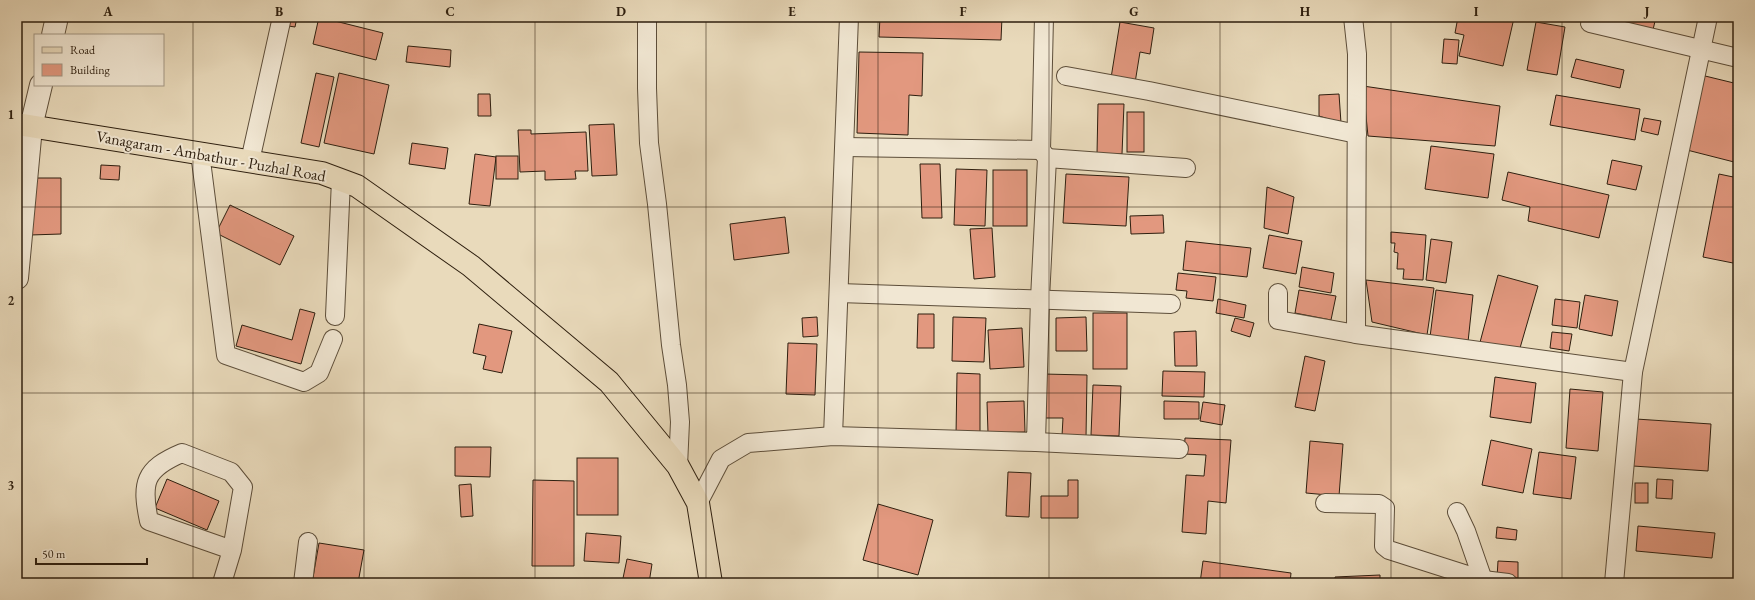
<svg xmlns="http://www.w3.org/2000/svg" width="1755" height="600" viewBox="0 0 1755 600" font-family="'EB Garamond',serif">
	<rect width="100%" height="100%" fill="#e9dabb"/>
	<filter id="stains"><feTurbulence type="fractalNoise" baseFrequency=".005" numOctaves="4"/><feColorMatrix values="0 0 0 0 .2 0 0 0 0 .09 0 0 0 0 .02 0 0 0 .5 -.17"/></filter>
	<radialGradient id="worn" r=".72"><stop offset=".6" stop-color="#630" stop-opacity="0"/><stop offset="1" stop-color="#630" stop-opacity=".3"/></radialGradient>
	<!-- building -->
	<g fill="#e2987f" stroke="#2e1f0f">
		<polygon points="283,17 297,17 295,27 282,25"/>
		<polygon points="319,17 383,33 376,60 313,44"/>
		<polygon points="880,17 1002,17 1001,40 879,37"/>
		<polygon points="1458,17 1514,18 1503,66 1459,56 1464,35 1455,33"/>
		<polygon points="1622,17 1656,17 1652,34 1620,26"/>
		<polygon points="1120,22 1154,28 1150,54 1140,52 1135,83 1111,78"/>
		<polygon points="1536,22 1565,27 1557,75 1527,70"/>
		<polygon points="1444,39 1459,40 1457,64 1442,63"/>
		<polygon points="408,46 451,50 450,67 406,62"/>
		<polygon points="859,52 923,53 922,96 909,95 908,135 857,133"/>
		<polygon points="1576,59 1624,70 1620,88 1571,77"/>
		<polygon points="316,73 334,77 319,147 301,143"/>
		<polygon points="339,73 389,85 374,154 324,143"/>
		<polygon points="1701,75 1738,84 1738,163 1683,149"/>
		<polygon points="1363,86 1500,106 1495,146 1368,136"/>
		<polygon points="478,94 490,94 491,116 478,116"/>
		<polygon points="1339,94 1341,123 1319,116 1319,95"/>
		<polygon points="1556,95 1640,109 1635,140 1550,125"/>
		<polygon points="1098,104 1124,104 1122,154 1097,154"/>
		<rect x="1127" y="112" width="17" height="40"/>
		<polygon points="1644,118 1661,121 1658,135 1641,131"/>
		<polygon points="614,124 617,175 592,176 589,125"/>
		<polygon points="518,130 531,130 531,134 586,132 588,171 575,171 576,179 545,180 545,171 520,172"/>
		<polygon points="412,143 448,148 445,169 409,164"/>
		<polygon points="1431,146 1494,154 1488,198 1425,189"/>
		<polygon points="475,154 496,157 490,206 469,204"/>
		<rect x="496" y="156" width="22" height="23"/>
		<polygon points="1612,160 1642,166 1636,190 1607,184"/>
		<polygon points="920,164 940,164 942,218 922,218"/>
		<polygon points="101,165 120,166 119,180 100,179"/>
		<polygon points="956,169 987,170 985,226 954,225"/>
		<rect x="993" y="170" width="34" height="56"/>
		<polygon points="1508,172 1609,195 1599,238 1528,221 1530,207 1502,200"/>
		<polygon points="1066,174 1129,177 1126,226 1063,223"/>
		<polygon points="1719,174 1738,178 1738,264 1703,257"/>
		<polygon points="30,178 61,178 61,234 30,235"/>
		<polygon points="1267,187 1294,197 1288,234 1264,228"/>
		<polygon points="230,205 294,236 280,265 216,233"/>
		<polygon points="1163,215 1164,233 1131,234 1130,216"/>
		<polygon points="785,217 789,253 734,260 730,224"/>
		<polygon points="992,228 995,277 974,279 970,229"/>
		<polygon points="1391,232 1426,235 1423,280 1403,279 1404,269 1397,269 1398,253 1394,252 1395,243 1391,243"/>
		<polygon points="1269,235 1302,241 1296,274 1263,268"/>
		<polygon points="1431,239 1452,242 1446,283 1426,280"/>
		<polygon points="1186,241 1251,248 1247,277 1183,270"/>
		<polygon points="1302,267 1334,273 1331,293 1299,287"/>
		<polygon points="1178,273 1216,277 1213,301 1186,298 1187,291 1176,290"/>
		<polygon points="1498,275 1538,286 1520,348 1479,346"/>
		<polygon points="1366,280 1434,288 1427,335 1372,322"/>
		<polygon points="1299,290 1336,296 1331,320 1295,313"/>
		<polygon points="1436,290 1473,295 1468,342 1430,337"/>
		<polygon points="1585,295 1618,301 1612,336 1579,329"/>
		<polygon points="1218,299 1246,305 1244,318 1216,313"/>
		<polygon points="1555,299 1580,302 1577,328 1552,325"/>
		<polygon points="300,309 315,313 301,364 236,346 242,325 292,340"/>
		<rect x="1093" y="313" width="34" height="56"/>
		<polygon points="918,314 934,314 934,348 917,348"/>
		<polygon points="817,317 818,336 803,337 802,318"/>
		<polygon points="953,317 986,318 984,362 952,361"/>
		<polygon points="1086,317 1087,351 1056,351 1056,318"/>
		<polygon points="1235,318 1254,323 1250,337 1231,331"/>
		<polygon points="479,324 512,331 502,373 483,369 486,356 473,353"/>
		<polygon points="1022,328 1024,367 990,369 988,330"/>
		<polygon points="1196,331 1197,366 1175,366 1174,332"/>
		<polygon points="1552,332 1572,334 1569,351 1550,348"/>
		<polygon points="788,343 817,344 815,395 786,394"/>
		<polygon points="1305,356 1325,361 1315,411 1295,407"/>
		<polygon points="1163,371 1205,372 1204,397 1162,396"/>
		<polygon points="957,373 980,374 980,436 956,435"/>
		<polygon points="1043,374 1087,375 1086,437 1062,436 1063,418 1042,418"/>
		<polygon points="1495,377 1536,383 1531,423 1490,417"/>
		<polygon points="1093,385 1121,386 1119,436 1091,435"/>
		<polygon points="1570,389 1603,392 1598,451 1566,448"/>
		<polygon points="1024,401 1025,432 988,433 987,402"/>
		<polygon points="1164,401 1199,402 1199,419 1164,419"/>
		<polygon points="1203,402 1225,405 1222,425 1200,421"/>
		<polygon points="1636,419 1711,424 1708,471 1633,466"/>
		<polygon points="1185,438 1231,440 1226,503 1208,501 1206,534 1182,532 1186,475 1204,476 1206,455 1184,454"/>
		<polygon points="1491,440 1532,449 1523,493 1482,485"/>
		<polygon points="1310,441 1343,444 1339,496 1306,493"/>
		<polygon points="455,447 491,447 490,477 455,476"/>
		<polygon points="1539,452 1576,457 1571,499 1533,494"/>
		<rect x="577" y="458" width="41" height="57"/>
		<polygon points="1008,472 1031,473 1029,517 1006,516"/>
		<polygon points="167,479 219,501 207,530 155,508"/>
		<polygon points="1657,479 1673,480 1672,499 1656,498"/>
		<polygon points="533,480 574,481 574,566 532,566"/>
		<polygon points="1068,480 1078,480 1078,518 1041,518 1041,496 1068,496"/>
		<rect x="1635" y="483" width="13" height="20"/>
		<polygon points="471,484 473,516 461,517 459,485"/>
		<polygon points="878,504 933,520 918,575 863,560"/>
		<polygon points="1638,526 1715,533 1712,558 1636,551"/>
		<polygon points="1497,527 1517,530 1516,540 1496,538"/>
		<polygon points="586,533 621,536 619,563 584,561"/>
		<polygon points="319,543 364,550 358,583 312,583"/>
		<polygon points="627,559 652,564 649,583 622,583"/>
		<polygon points="1203,561 1291,573 1290,583 1200,583"/>
		<polygon points="1498,561 1518,562 1518,578 1497,578"/>
		<polygon points="1380,575 1380,583 1335,583 1335,577"/>
	</g>
	<g fill="none" stroke-linecap="round" stroke-linejoin="round">
		<defs>
			<g id="minor">
				<polyline points="647,17 647,88 649,143 657,204 671,345 677,385 680,422 678,466"/>
				<polyline points="1353,17 1357,54 1356,334"/>
				<polyline points="1590,23 1738,58"/>
				<polyline points="1066,76 1149,91 1357,134"/>
				<polyline points="845,147 1041,150"/>
				<polyline points="200,153 226,355 304,382 319,373 333,339"/>
				<polyline points="1047,158 1186,168"/>
				<polyline points="250,161 282,17"/>
				<polyline points="839,293 1171,304"/>
				<polyline points="1278,293 1278,320 1356,334 1633,372"/>
				<polyline points="335,316 341,180"/>
				<polyline points="833,436 849,17"/>
				<polyline points="1036,442 1179,449"/>
				<polyline points="698,503 721,459 748,443 833,436 1036,442 1040,299 1047,158 1041,150 1044,17"/>
				<polyline points="1325,503 1379,504 1385,508 1384,546 1389,550 1483,580 1508,583"/>
				<polyline points="1457,512 1466,531 1483,580"/>
				<path d="M222 583 232 550 243 487 231 472 182 453C144 469 141 483 149 521L232 550"/>
				<polyline points="303,583 308,542"/>
				<polyline points="1614,583 1633,372 1708,17"/>
			</g>
			<g id="tertiary">
				<polyline points="53,35 57,17"/>
				<polyline points="17,278 31,127 41,85"/>
			</g>
			<polyline id="primary" points="17,124 322,173 357,186 471,266 609,382 678,466 698,503 711,583"/>
		</defs>
		<!-- minor casing -->
		<use href="#minor" stroke="#5d4e3a" stroke-width="20"/>
		<!-- tertiary casing -->
		<use href="#tertiary" stroke="#5d4e3a" stroke-width="24"/>
		<!-- primary casing -->
		<use href="#primary" stroke="#2e1f0f" stroke-width="24"/>
		<!-- minor -->
		<use href="#minor" stroke="#f1e7d3" stroke-width="18"/>
		<!-- tertiary -->
		<use href="#tertiary" stroke="#f1e7d3" stroke-width="22"/>
		<!-- primary -->
		<use href="#primary" stroke="#e9dabb" stroke-width="22"/>
	</g>
	<!-- grid -->
	<path fill="none" stroke="#2e1f0f" stroke-width="1" stroke-opacity="0.55" d="M193 17V583M364 17V583M535 17V583M706 17V583M878 17V583M1049 17V583M1220 17V583M1391 17V583M1562 17V583M17 207H1738M17 393H1738"/>
	<g text-anchor="middle" dominant-baseline="central" stroke-width="4" stroke-linejoin="round" paint-order="stroke">
		<!-- street labels -->
		<g font-size="16" fill="#2e1f0f" stroke="#f1e7d3">
			<text transform="translate(211 156) rotate(10)">Vanagaram - Ambathur - Puzhal Road</text>
		</g>
	</g>
	<!-- margin -->
	<rect width="1755" height="600" fill="none" stroke="#e9dabb" stroke-width="44"/>
	<!-- legend -->
	<rect x="34" y="34" width="130" height="52" fill="#f1e7d3" stroke="#a39785"/>
	<rect x="42" y="47" width="20" height="6" fill="#e9dabb" stroke="#a39785"/>
	<text x="70" y="54" font-size="12" fill="#2e1f0f">Road</text>
	<rect x="42" y="64" width="20" height="12" fill="#e2987f" stroke="#a39785"/>
	<text x="70" y="74" font-size="12" fill="#2e1f0f">Building</text>
	<!-- scale -->
	<path d="M36 558v6h111v-6" fill="none" stroke="#2e1f0f" stroke-width="2"/>
	<text x="42" y="558" font-size="12" fill="#2e1f0f" stroke="#f1e7d3" stroke-width="3" paint-order="stroke">50 m</text>
	<rect x="22" y="22" width="1711" height="556" fill="none" stroke="#2e1f0f" stroke-width="1.5"/>
	<g font-size="13" text-anchor="middle" font-weight="bold" fill="#2e1f0f">
		<text x="108" y="16">A</text>
		<text x="279" y="16">B</text>
		<text x="450" y="16">C</text>
		<text x="621" y="16">D</text>
		<text x="792" y="16">E</text>
		<text x="963" y="16">F</text>
		<text x="1134" y="16">G</text>
		<text x="1305" y="16">H</text>
		<text x="1476" y="16">I</text>
		<text x="1647" y="16">J</text>
		<text x="11" y="119">1</text>
		<text x="11" y="305">2</text>
		<text x="11" y="490">3</text>
	</g>
	<rect width="100%" height="100%" filter="url(#stains)"/>
	<rect width="100%" height="100%" fill="url(#worn)"/>
</svg>
